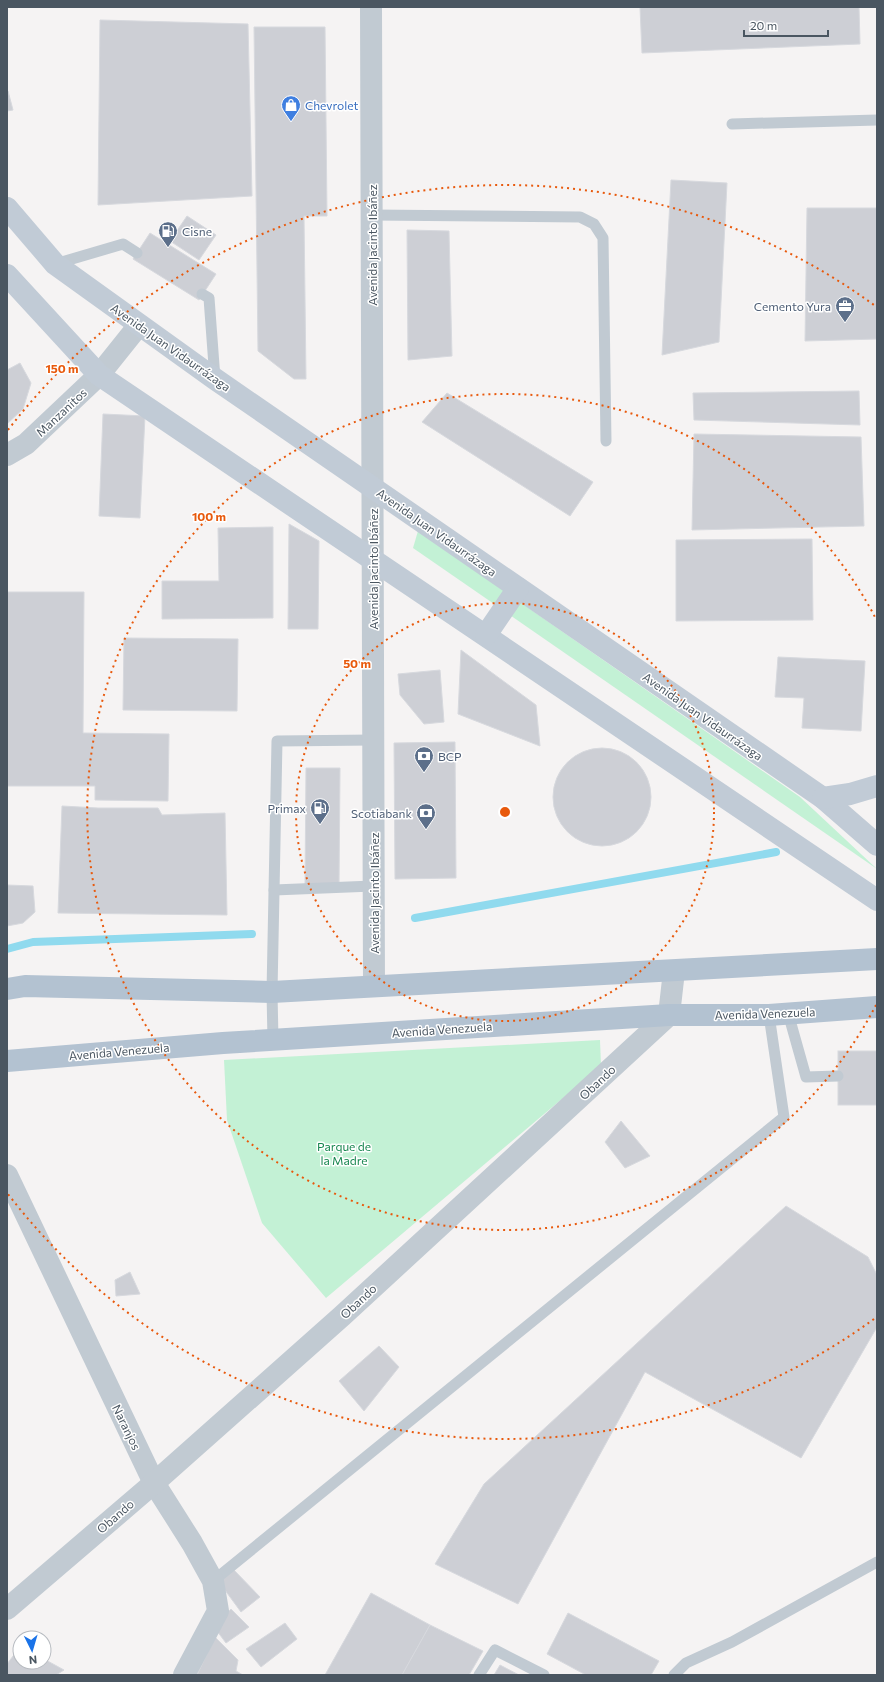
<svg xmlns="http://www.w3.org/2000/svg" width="884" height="1682" viewBox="0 0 884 1682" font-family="Commissioner,sans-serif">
	<rect width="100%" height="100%" fill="#f5f3f3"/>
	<!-- green -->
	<g fill="#c3f1d5">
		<polygon points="418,531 800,797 877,869 413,548"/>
		<polygon points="600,1040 601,1066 326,1298 262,1223 227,1120 224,1060"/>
	</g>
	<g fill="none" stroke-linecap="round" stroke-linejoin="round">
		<!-- stream -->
		<g stroke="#90daee" stroke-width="8">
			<polyline points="415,918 776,852"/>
			<polyline points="7,949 33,942 252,934"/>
		</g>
	</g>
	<!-- building -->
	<g fill="#cdcfd5" stroke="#d7d9de">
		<polygon points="640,7 859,7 860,44 642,53"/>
		<polygon points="100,20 248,24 252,196 98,205"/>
		<polygon points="254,27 325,27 327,216 304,216 306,379 294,379 258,351"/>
		<polygon points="7,91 8,91 13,110 7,111"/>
		<polygon points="671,180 727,183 719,342 662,355"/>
		<polygon points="807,208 877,208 877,339 805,341"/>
		<polygon points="187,216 216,235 199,260 170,241"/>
		<polygon points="407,230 449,231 452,356 408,360"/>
		<polygon points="150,233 216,274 199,300 133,259"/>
		<polygon points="20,363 31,383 23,409 7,424 7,370"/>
		<polygon points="859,391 860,425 694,420 693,393"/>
		<polygon points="447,393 593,482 570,516 422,422"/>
		<polygon points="103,414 145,416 140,518 99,516"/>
		<polygon points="694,434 861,437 864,526 692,530"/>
		<polygon points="289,524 319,541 318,629 288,629"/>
		<polygon points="273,527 273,618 162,619 162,581 219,581 218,528"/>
		<polygon points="812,539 813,620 676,621 676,540"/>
		<polygon points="7,592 84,592 83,733 169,734 168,801 95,800 95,786 7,786"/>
		<polygon points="124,638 238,639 237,711 123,710"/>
		<polygon points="461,650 536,705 540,746 458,714"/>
		<polygon points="778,657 865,661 861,731 802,728 804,698 775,697"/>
		<polygon points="440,670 444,722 424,724 400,695 398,674"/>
		<polygon points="455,742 456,878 395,879 394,743"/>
		<circle cx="602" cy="797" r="49"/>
		<polygon points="306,768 340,768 339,886 305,886"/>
		<polygon points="62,806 98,808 158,808 162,815 225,813 227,915 58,913"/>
		<polygon points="7,885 33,886 35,912 23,923 7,926"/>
		<rect x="838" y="1051" width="39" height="54"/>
		<polygon points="621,1121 650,1156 625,1168 605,1142"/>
		<polygon points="786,1206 868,1257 877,1275 877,1327 801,1458 645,1372 518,1604 435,1564 484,1484"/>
		<polygon points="130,1272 140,1294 116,1296 115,1280"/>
		<polygon points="379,1346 399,1367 364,1411 339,1381"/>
		<polygon points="233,1569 260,1597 241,1612 219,1582"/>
		<polygon points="371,1593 430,1625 402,1675 325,1675"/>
		<polygon points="231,1609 249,1627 226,1643 214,1627"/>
		<polygon points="568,1613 659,1661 651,1675 586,1675 547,1654"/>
		<polygon points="285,1623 297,1639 261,1667 246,1649"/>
		<polygon points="430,1625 483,1651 469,1675 402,1675"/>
		<polygon points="215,1637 238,1660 236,1671 243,1675 197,1675"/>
		<polygon points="20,1647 20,1662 44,1662 44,1659 64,1670 56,1675 7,1675 7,1664"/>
		<polygon points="500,1665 519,1675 494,1675"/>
	</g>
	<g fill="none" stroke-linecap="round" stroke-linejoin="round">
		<!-- lane -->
		<g stroke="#c1cad2" stroke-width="11">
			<polyline points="732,124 877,120"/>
			<polyline points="372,215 580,217 594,224 603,238 606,441"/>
			<polyline points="55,264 123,244 137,253"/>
			<polyline points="202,294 209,298 215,379"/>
			<polyline points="274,890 373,886"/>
			<polyline points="788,1013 806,1077 838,1076"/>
			<polyline points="273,1040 272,992 277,741 373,740"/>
			<polyline points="213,1581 784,1117 769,1015"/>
			<polyline points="479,1675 495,1650 544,1675"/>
			<polyline points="674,1675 686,1663 732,1642 877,1562"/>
		</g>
		<!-- street -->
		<g stroke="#c1cad2" stroke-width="22">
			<polyline points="371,7 374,986"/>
			<polyline points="7,455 26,444 99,375 139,325"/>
			<polyline points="7,1175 154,1483 192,1543 213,1581 218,1611 184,1675"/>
			<polyline points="7,1609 154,1483 342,1316 669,1015 674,971"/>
		</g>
		<!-- secondary -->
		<g stroke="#c1cbd6" stroke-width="22">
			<polyline points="7,208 55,264 215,379 823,798 877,845"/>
			<polyline points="7,275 99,375 877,900"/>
			<polyline points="486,635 518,588"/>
			<polyline points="823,798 850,794 877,786"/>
		</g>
		<!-- primary -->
		<g stroke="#b3c2d1" stroke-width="22">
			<polyline points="7,989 25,986 272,992 877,959"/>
			<polyline points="7,1061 223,1043 669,1015 769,1015 877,1007"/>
		</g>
	</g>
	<!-- distance rings -->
	<g fill="none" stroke="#e8590c" stroke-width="2" stroke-dasharray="2 4">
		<circle cx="505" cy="812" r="209"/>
		<path d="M876 1005A418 418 0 1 1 876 619"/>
		<path d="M874 1319A627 627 0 0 1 8 1194M8 430A627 627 0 0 1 874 305"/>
	</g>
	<!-- icons -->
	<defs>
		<symbol id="shop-pin" viewBox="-11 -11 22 30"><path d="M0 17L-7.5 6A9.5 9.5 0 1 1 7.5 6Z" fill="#3f7fe0" stroke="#fff"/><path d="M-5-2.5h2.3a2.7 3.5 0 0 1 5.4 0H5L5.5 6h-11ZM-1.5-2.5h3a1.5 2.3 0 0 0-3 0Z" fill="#fff"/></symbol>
		<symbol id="fuel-pin" viewBox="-11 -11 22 30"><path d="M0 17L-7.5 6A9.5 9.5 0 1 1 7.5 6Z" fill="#5c6f8a" stroke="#fff"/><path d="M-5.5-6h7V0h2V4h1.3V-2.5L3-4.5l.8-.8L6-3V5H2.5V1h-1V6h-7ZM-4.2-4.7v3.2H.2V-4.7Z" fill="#fff"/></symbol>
		<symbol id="office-pin" viewBox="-11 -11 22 30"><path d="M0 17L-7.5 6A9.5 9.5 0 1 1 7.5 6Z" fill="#5c6f8a" stroke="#fff"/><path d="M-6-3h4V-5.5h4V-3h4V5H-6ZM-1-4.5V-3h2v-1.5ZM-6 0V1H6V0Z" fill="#fff"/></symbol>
		<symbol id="bank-pin" viewBox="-11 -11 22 30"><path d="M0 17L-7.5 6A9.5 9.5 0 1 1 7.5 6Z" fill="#5c6f8a" stroke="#fff"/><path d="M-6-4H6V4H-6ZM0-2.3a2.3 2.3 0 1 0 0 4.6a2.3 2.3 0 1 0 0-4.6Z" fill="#fff"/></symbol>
	</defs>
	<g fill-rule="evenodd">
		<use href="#shop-pin" x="280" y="94" width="22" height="30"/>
		<use href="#fuel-pin" x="157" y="220" width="22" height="30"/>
		<use href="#office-pin" x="834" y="295" width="22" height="30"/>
		<use href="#bank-pin" x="413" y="745" width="22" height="30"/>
		<use href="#fuel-pin" x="309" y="797" width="22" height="30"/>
		<use href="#bank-pin" x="415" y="802" width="22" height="30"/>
	</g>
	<g text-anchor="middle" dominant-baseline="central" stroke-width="3" stroke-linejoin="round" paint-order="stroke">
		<!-- shop labels -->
		<g font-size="12" fill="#366cbe" stroke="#fff" text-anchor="start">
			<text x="305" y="105">Chevrolet</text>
		</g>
		<!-- service labels -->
		<g font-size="12" fill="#4e5e75" stroke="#fff" text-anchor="end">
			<text x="182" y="231" text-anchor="start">Cisne</text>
			<text x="831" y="306">Cemento Yura</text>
			<text x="438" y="756" text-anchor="start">BCP</text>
			<text x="306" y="808">Primax</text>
			<text x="412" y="813">Scotiabank</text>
		</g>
		<!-- street labels -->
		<g font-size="12" fill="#4a5661" stroke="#fff">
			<text transform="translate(372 245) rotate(-90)">Avenida Jacinto Ibáñez</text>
			<text transform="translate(171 347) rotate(35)">Avenida Juan Vidaurrázaga</text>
			<text transform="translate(61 412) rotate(-43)">Manzanitos</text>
			<text transform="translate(437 532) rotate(35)">Avenida Juan Vidaurrázaga</text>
			<text transform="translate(373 569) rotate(-90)">Avenida Jacinto Ibáñez</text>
			<text transform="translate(703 716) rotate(35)">Avenida Juan Vidaurrázaga</text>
			<text transform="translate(374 893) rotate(-90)">Avenida Jacinto Ibáñez</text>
			<text transform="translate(765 1013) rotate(-2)">Avenida Venezuela</text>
			<text transform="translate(442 1029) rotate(-4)">Avenida Venezuela</text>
			<text transform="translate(119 1051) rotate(-5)">Avenida Venezuela</text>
			<text transform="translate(597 1082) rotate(-43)">Obando</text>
			<text transform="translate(358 1301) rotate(-43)">Obando</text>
			<text transform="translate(127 1427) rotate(64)">Naranjos</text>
			<text transform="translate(115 1516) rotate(-41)">Obando</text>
		</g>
		<!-- park labels -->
		<g font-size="12" fill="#17864f" stroke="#fff">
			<text x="344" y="1146">Parque de<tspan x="344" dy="14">la Madre</tspan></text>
		</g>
	</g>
	<circle cx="505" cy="812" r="6" fill="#e8590c" stroke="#fff" stroke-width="2"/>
	<g font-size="12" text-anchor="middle" font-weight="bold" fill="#e8590c" stroke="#fff" stroke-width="3" stroke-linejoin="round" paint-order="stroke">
		<text x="62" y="373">150 m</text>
		<text x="209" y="521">100 m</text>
		<text x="357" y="668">50 m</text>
	</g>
	<!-- border -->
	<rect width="884" height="1682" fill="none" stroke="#4a5661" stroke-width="16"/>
	<!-- north arrow -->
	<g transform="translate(32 1650) rotate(175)"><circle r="19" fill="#ffffff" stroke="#b7bbc0"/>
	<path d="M0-3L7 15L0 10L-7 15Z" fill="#1a73e8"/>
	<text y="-6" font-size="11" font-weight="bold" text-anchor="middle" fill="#4a5661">N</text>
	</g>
	<!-- scale -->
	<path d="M744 30v6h84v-6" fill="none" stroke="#4a5661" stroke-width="2"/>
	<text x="750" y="30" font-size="12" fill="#4a5661" stroke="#ffffff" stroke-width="3" paint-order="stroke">20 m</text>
</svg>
